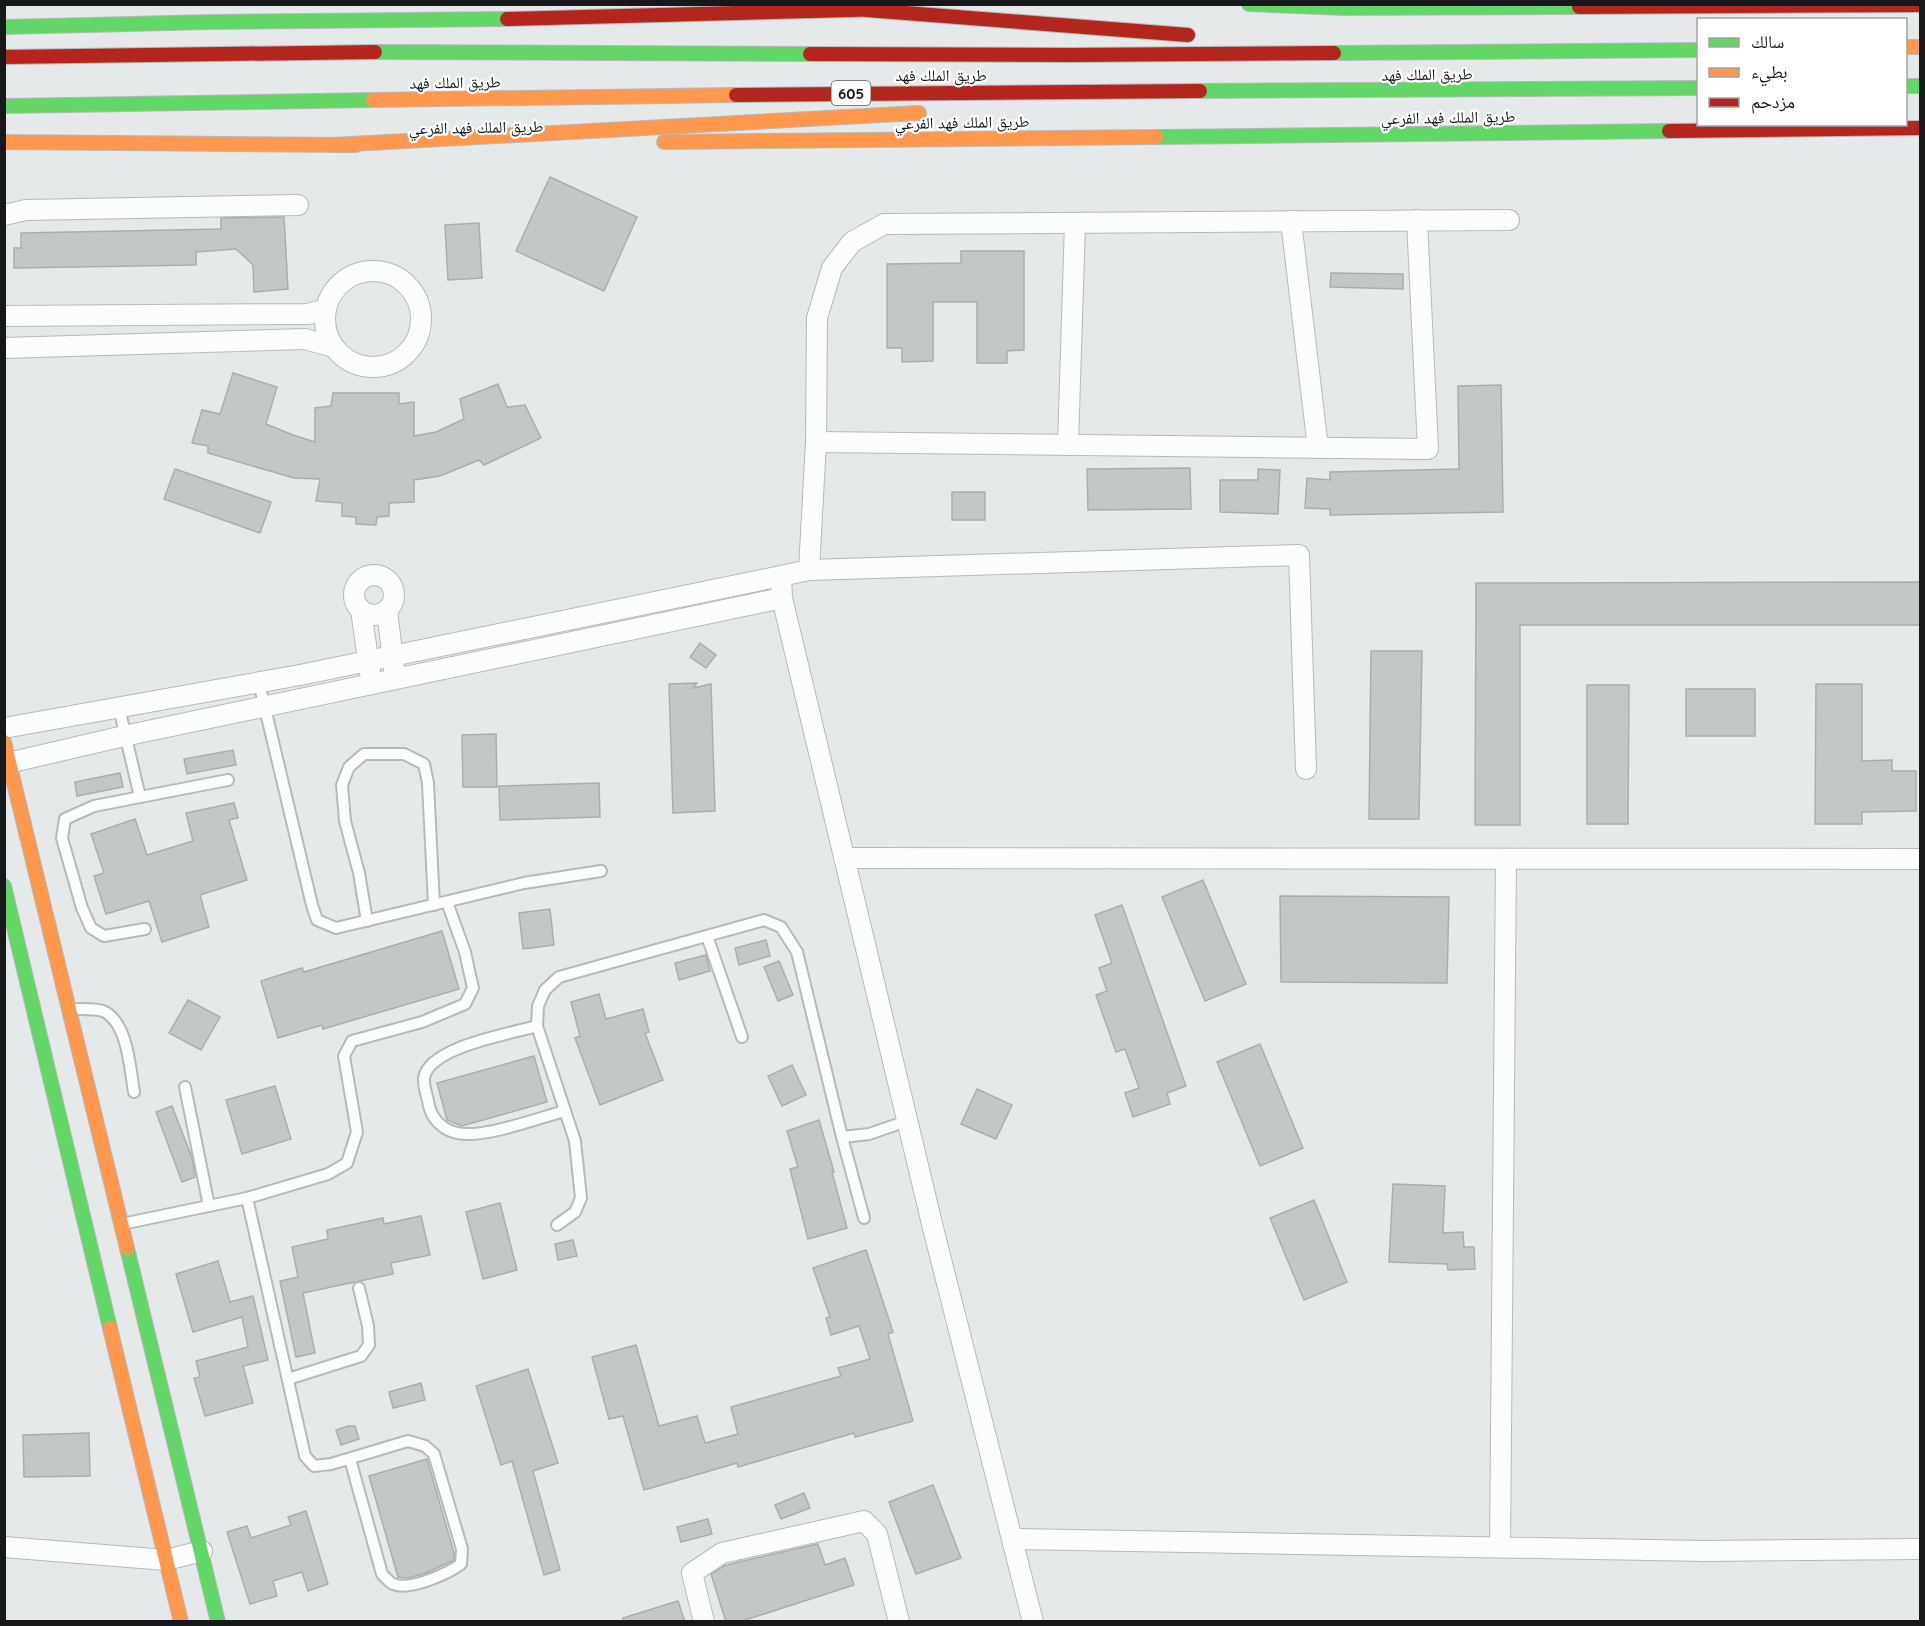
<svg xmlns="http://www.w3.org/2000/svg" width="1925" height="1626" viewBox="0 0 1925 1626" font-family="Quicksand,'Noto Naskh Arabic',sans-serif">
	<rect width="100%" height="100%" fill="#e5e9ea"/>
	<!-- building -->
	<g fill="#c4c7c7" stroke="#abaeaf" stroke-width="1.5">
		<polygon points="550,177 637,217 604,291 516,251"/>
		<polygon points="284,217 288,289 254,292 253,265 236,249 196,252 196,265 14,268 14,248 21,248 21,233 221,229 221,218"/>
		<polygon points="479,223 482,278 448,280 445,225"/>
		<polygon points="961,251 1024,251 1024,350 1007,351 1007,363 977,363 977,302 933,302 933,361 902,362 902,348 887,348 887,264 961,263"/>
		<polygon points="1331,273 1403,274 1403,289 1330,287"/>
		<polygon points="233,373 277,387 266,424 293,435 315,442 315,408 331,406 333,393 399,393 399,404 414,402 414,436 436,432 464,419 460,399 498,384 507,407 525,405 541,438 484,465 479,460 440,476 414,480 414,502 389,503 389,516 377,517 376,525 356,524 356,517 342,516 342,503 316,501 320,479 294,478 208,453 208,446 192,443 202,410 220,414"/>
		<polygon points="1501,385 1503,512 1330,515 1330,509 1305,508 1307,478 1330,480 1330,472 1459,469 1458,386"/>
		<polygon points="1190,468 1191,509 1088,510 1087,469"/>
		<polygon points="175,469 271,502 260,533 164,499"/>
		<polygon points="1258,469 1280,470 1278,514 1220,512 1220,480 1258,480"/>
		<rect x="952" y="492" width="33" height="28"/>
		<polygon points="1920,582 1920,625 1520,625 1520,825 1475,825 1476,583"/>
		<polygon points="700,643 716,655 706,668 690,657"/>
		<polygon points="1371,651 1422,651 1419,819 1369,819"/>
		<polygon points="697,683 693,688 711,684 715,811 673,813 669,684"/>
		<polygon points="1816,684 1862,684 1862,761 1892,760 1892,771 1916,771 1916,811 1862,812 1862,824 1815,824"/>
		<polygon points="1587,685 1629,685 1628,824 1587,824"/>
		<rect x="1686" y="689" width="69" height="47"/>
		<polygon points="496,734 497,787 463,787 462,735"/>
		<polygon points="233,750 236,765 187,774 184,759"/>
		<polygon points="120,773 123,787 77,796 75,782"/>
		<polygon points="599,783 600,817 500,820 499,786"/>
		<polygon points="234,803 238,818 229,820 247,880 200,895 209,927 162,942 149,901 106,914 94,876 104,873 91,834 135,819 147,855 193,841 186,813"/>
		<polygon points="1203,880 1246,984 1205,1001 1162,897"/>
		<polygon points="1280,896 1449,897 1447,983 1281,982"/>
		<polygon points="1122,905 1186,1086 1167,1093 1170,1104 1133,1117 1125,1093 1139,1088 1125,1049 1116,1052 1096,995 1107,991 1099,968 1112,963 1095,915"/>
		<polygon points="550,909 554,945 523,949 519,913"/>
		<polygon points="442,931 459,989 323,1029 322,1025 278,1038 261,981 302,968 304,972"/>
		<polygon points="766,940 770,956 739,965 735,948"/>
		<polygon points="706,955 710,971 679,980 675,963"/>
		<polygon points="779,961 793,995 778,1001 764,967"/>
		<polygon points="599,994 606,1019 643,1009 649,1032 645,1033 663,1080 600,1105 575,1038 580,1036 571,1002"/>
		<polygon points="188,1000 220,1017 201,1050 169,1033"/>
		<polygon points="1260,1044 1303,1148 1260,1166 1217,1062"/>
		<polygon points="534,1056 547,1102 462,1126 447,1120 437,1083"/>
		<polygon points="792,1065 806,1095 782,1106 768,1076"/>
		<polygon points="275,1086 291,1139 242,1154 226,1100"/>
		<polygon points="977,1089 1012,1105 996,1139 961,1124"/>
		<polygon points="172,1106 192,1158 195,1177 182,1182 156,1112"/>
		<polygon points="819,1120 834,1172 832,1172 847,1228 808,1239 790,1169 798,1167 787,1131"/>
		<polygon points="1393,1184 1445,1186 1443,1233 1463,1232 1464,1247 1474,1247 1475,1269 1448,1270 1447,1264 1389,1262"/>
		<polygon points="1314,1200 1347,1282 1304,1300 1270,1218"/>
		<polygon points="500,1203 517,1270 483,1279 466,1212"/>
		<polygon points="421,1216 430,1255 391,1263 393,1274 303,1293 315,1353 296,1357 280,1281 298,1277 292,1247 328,1239 327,1230 383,1218 384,1224"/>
		<polygon points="573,1240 577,1256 558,1260 555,1244"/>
		<polygon points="866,1250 893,1332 888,1334 913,1421 855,1437 854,1433 738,1467 737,1463 644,1490 623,1416 609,1419 592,1357 636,1345 659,1426 697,1416 705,1443 738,1434 731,1407 841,1376 838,1368 870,1359 859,1326 831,1335 826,1318 830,1317 813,1268"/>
		<polygon points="218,1261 230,1302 253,1296 268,1360 243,1366 253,1403 205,1416 194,1378 200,1377 196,1361 248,1347 242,1317 193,1332 176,1274"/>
		<polygon points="528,1369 558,1463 533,1471 560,1570 544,1575 512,1461 501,1465 476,1386"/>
		<polygon points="421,1383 425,1400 393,1408 389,1392"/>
		<polygon points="348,1426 355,1426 359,1439 341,1445 336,1430"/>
		<polygon points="89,1433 90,1476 24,1477 23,1435"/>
		<polygon points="427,1459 454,1553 454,1560 426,1573 408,1578 398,1577 369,1476"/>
		<polygon points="933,1485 961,1558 916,1574 889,1502"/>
		<polygon points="804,1493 810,1508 781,1519 775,1505"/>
		<polygon points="306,1511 328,1584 308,1591 302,1572 273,1581 277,1596 250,1604 227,1532 247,1526 251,1538 291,1525 288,1517"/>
		<polygon points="708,1519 712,1534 681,1542 677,1527"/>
		<polygon points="818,1544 825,1565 845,1558 854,1585 739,1622 726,1622 711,1574 724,1566 738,1562"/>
		<polygon points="678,1601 685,1622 624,1622 623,1618"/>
	</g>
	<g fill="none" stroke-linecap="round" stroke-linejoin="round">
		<defs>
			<g id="lane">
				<polyline points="259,683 312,905 317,920 336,928 524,883 601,871"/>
				<polyline points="119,708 140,797"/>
				<polyline points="367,921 359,873 345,821 342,785 349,767 364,754 404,754 424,764 428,783 434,905"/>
				<polyline points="145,929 104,936 91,928 82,908 62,838 65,819 94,806 228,780"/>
				<polyline points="707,936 742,1037"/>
				<path d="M71 1009C80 1009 95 1008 103 1011 128 1022 130 1069 134 1092"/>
				<path d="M537 1026C509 1034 429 1047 424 1078 423 1086 428 1098 429 1106 432 1119 443 1130 457 1133 483 1139 538 1118 565 1111"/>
				<polyline points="185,1087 209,1206"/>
				<polyline points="842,1137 864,1218"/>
				<path d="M247 1198 305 1456 314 1466 331 1464 408 1441 425 1446 434 1454 462 1549 461 1564C447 1574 410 1591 393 1584 389 1582 385 1577 382 1574L350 1459"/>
				<polyline points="122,1224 247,1198 328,1174 347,1163 357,1132 344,1056 352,1041 422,1022 465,1004 473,988 465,952 447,902"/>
				<polyline points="557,1225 575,1212 581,1198 575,1141 537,1026 538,1006 545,990 559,977 764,920 781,927 797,952 842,1137 869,1134 907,1121"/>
				<polyline points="288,1379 361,1356 369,1345 368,1326 359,1288"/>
			</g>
			<g id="street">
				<polyline points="4,215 26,210 298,205"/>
				<polyline points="1291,221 1318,448"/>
				<circle cx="373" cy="319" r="48"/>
				<polyline points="4,316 308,314 326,309"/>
				<polyline points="4,348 305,339 334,347"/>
				<polyline points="816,442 1428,449 1417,220"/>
				<polyline points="1068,445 1075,223"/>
				<polyline points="809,570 1299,555 1306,769"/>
				<circle cx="374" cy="595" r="20"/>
				<polyline points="361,610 370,673"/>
				<polyline points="387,610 394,669"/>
				<polyline points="4,728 300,675 781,576"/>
				<polyline points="4,764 124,736 782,598"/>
				<polyline points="844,858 1920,859"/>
				<polyline points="1012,1539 1705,1551 1920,1549"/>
				<polyline points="4,1547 166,1560 202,1551"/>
				<polyline points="1500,1547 1506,859"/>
				<polyline points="704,1622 692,1573 722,1553 864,1521 877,1534 899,1622"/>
				<polyline points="1033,1622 933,1228 782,598 781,576 809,570 816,442 817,318 832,268 852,242 884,224 1509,220"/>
			</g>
			<g id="fast">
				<polyline points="1249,4 1344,8 1579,7"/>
				<polyline points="4,27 213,22 507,19"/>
				<polyline points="375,52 810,54"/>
				<polyline points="1334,53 1698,50"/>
				<polyline points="1906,86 1920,86"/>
				<polyline points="1200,91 1698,88"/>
				<polyline points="4,106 373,100"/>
				<polyline points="1156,137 1669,131"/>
				<polyline points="4,886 110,1328"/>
				<polyline points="127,1248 218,1622"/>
			</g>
			<g id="slow">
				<polyline points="1906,47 1920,47"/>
				<polyline points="373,100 736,95"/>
				<polyline points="4,142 356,145"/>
				<polyline points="664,142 1156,137"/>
				<polyline points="333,145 919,113"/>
				<polyline points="4,742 127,1248"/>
				<polyline points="110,1328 181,1622"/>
			</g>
			<g id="jam">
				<polyline points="1579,7 1920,5"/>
				<polyline points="867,10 1188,35"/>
				<polyline points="507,19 889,9"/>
				<polyline points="810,54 1070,55 1334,53"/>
				<polyline points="4,57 375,52"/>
				<polyline points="736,95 1200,91"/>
				<polyline points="1669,131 1920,128"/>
			</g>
		</defs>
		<!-- lane casing -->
		<use href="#lane" stroke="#b7babb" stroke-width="14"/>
		<!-- street casing -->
		<use href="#street" stroke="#b7babb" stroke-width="22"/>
		<!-- fast casing -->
		<use href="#fast" stroke="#b7babb" stroke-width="16"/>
		<!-- slow casing -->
		<use href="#slow" stroke="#b7babb" stroke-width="16"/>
		<!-- jam casing -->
		<use href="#jam" stroke="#b7babb" stroke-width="16"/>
		<!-- lane -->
		<use href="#lane" stroke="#fbfcfc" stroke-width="10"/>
		<!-- street -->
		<use href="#street" stroke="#fbfcfc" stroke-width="20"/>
		<!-- fast -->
		<use href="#fast" stroke="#63d668" stroke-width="14"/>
		<!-- slow -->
		<use href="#slow" stroke="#ff974d" stroke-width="14"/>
		<!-- jam -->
		<use href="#jam" stroke="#b3261e" stroke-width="14"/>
	</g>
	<g text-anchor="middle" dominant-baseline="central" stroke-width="4.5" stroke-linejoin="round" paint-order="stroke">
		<!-- shield labels -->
		<rect fill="#fff" stroke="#5c5d5e" stroke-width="1.5" x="831.5" y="81" width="39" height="24" rx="4.5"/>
		<g font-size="15" font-weight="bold" fill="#161819">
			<text x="851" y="93">605</text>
		</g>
		<!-- street labels -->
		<g font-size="16" fill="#161819" stroke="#fff">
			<text transform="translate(1427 74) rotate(-1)">طريق الملك فهد</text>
			<text x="941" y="75">طريق الملك فهد</text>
			<text transform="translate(455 82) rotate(-1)">طريق الملك فهد</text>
			<text transform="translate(1448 117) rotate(-1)">طريق الملك فهد الفرعي</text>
			<text transform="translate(962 122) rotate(-1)">طريق الملك فهد الفرعي</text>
			<text transform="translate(476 127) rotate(-1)">طريق الملك فهد الفرعي</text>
		</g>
	</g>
	<!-- border -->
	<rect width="1925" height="1626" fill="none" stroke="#161819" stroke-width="12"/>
	<!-- legend -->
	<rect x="1697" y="18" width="210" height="108" fill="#ffffff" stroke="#a2a3a3" stroke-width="1.5"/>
	<rect x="1709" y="38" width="30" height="9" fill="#63d668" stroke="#a2a3a3" stroke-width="1.5"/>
	<text x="1751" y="48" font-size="18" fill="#161819">سالك</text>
	<rect x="1709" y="68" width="30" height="9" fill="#ff974d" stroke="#a2a3a3" stroke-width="1.5"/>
	<text x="1751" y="78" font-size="18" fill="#161819">بطيء</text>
	<rect x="1709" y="98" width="30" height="9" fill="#b3261e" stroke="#a2a3a3" stroke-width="1.5"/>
	<text x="1751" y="108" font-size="18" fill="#161819">مزدحم</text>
</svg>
